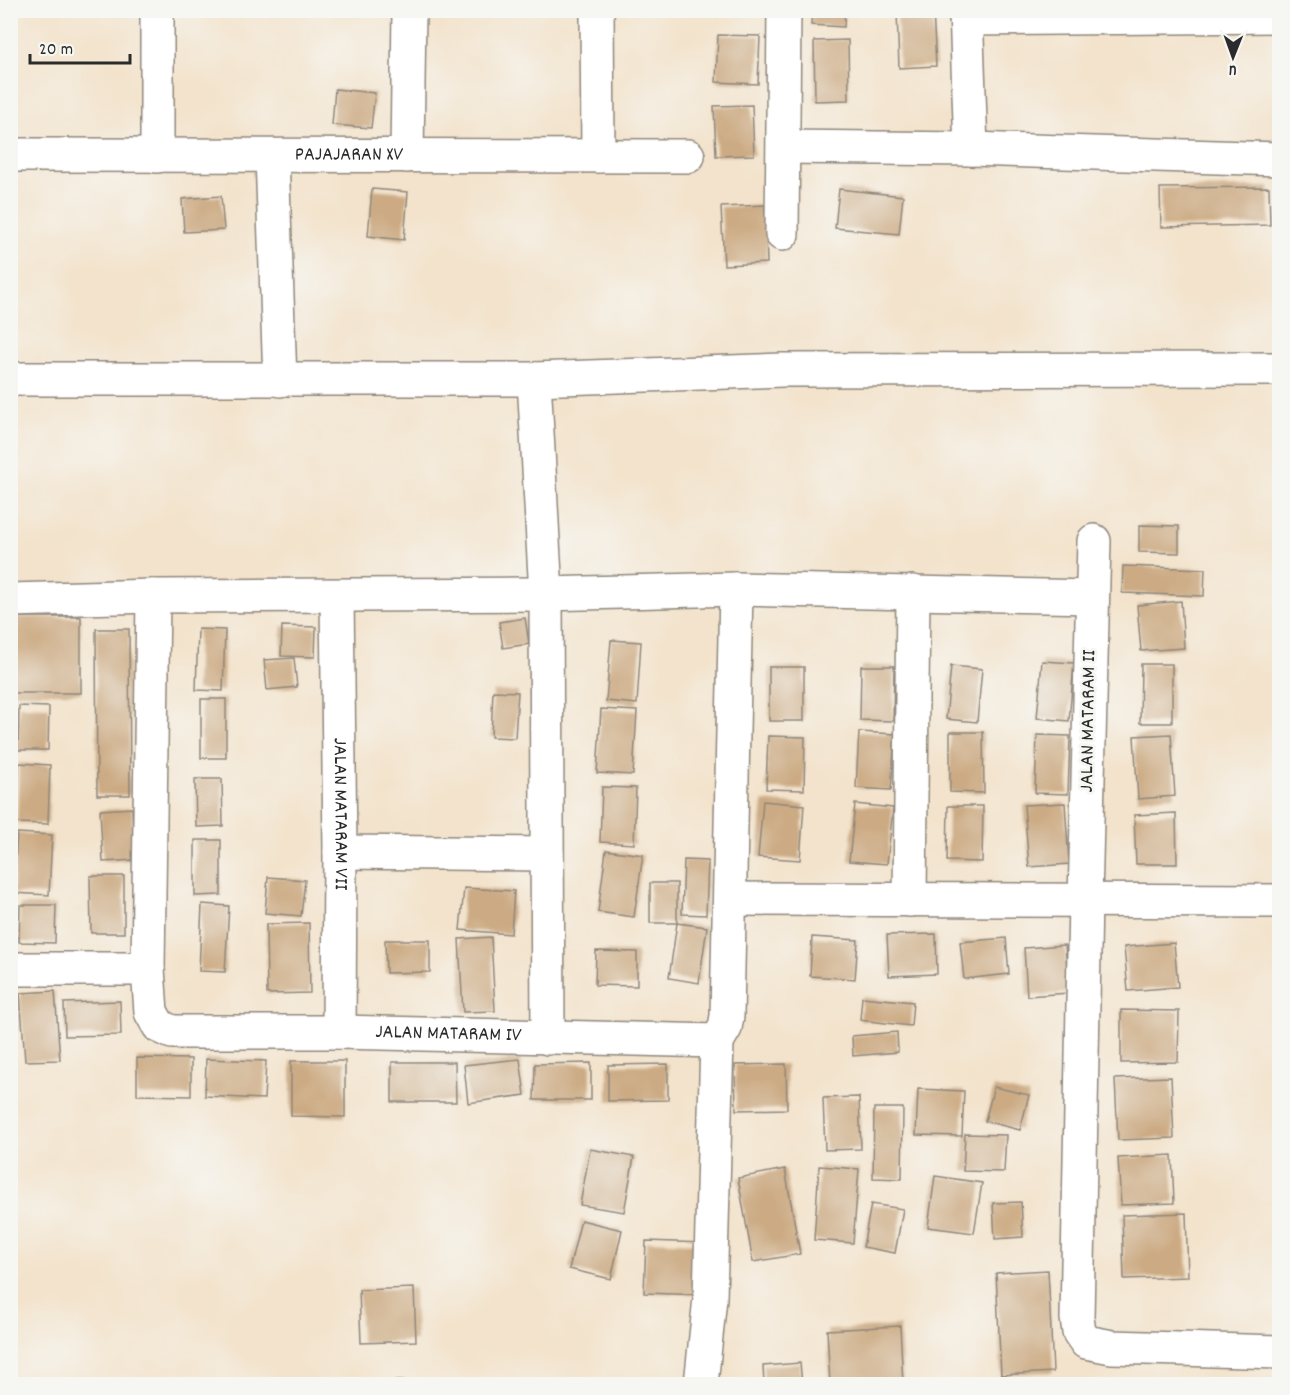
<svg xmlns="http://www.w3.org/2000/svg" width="1290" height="1395" viewBox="0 0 1290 1395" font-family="Dekko,sans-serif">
	<rect width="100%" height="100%" fill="#f6f6f2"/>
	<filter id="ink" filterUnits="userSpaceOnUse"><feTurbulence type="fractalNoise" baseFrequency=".0167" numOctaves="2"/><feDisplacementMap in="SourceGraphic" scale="12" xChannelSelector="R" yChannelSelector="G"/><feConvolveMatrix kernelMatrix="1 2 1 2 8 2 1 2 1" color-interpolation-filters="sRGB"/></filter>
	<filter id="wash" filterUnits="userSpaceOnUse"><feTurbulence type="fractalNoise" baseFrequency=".008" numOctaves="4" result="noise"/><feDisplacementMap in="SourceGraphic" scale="24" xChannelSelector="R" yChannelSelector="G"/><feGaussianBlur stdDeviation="1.35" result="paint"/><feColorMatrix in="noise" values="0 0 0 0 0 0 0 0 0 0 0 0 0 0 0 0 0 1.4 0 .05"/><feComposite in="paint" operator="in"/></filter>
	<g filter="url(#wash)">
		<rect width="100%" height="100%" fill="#f3e3cc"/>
		<g id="blocks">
			<!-- building -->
			<g fill="#ccab84">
				<polygon points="715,10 759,10 759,14 715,15"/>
				<polygon points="812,10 845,10 844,27 811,25"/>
				<polygon points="933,10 936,66 899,68 897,11"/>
				<polygon points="718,35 760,36 758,84 716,82"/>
				<polygon points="848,40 849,100 815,101 814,41"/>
				<polygon points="335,89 375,93 371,128 332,125"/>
				<polygon points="752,105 754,155 716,156 714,106"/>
				<polygon points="1269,187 1270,225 1161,227 1160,188"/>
				<polygon points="372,189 408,192 404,240 368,236"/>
				<polygon points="839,189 903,196 899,234 835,228"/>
				<polygon points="221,196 224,230 184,232 182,199"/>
				<polygon points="765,205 767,263 724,265 721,207"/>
				<polygon points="1139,525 1179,526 1179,553 1139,552"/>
				<polygon points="1123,566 1205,569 1204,596 1122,593"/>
				<polygon points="1181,601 1184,648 1141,651 1137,605"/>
				<rect x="10" y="617" width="71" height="76"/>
				<polygon points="525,618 529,644 503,648 499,622"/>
				<polygon points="282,626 316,627 315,657 281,656"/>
				<polygon points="96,629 129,629 130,795 97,795"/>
				<polygon points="198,629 225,630 223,691 196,690"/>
				<polygon points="611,640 641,642 637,704 606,701"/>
				<polygon points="294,658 297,687 267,690 264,660"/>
				<polygon points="1042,661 1074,663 1069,721 1037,718"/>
				<polygon points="1141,664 1172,664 1172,723 1140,723"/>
				<polygon points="861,666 894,666 893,721 860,720"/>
				<polygon points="951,666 982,669 977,722 946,719"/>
				<rect x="769" y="667" width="35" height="54"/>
				<polygon points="493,691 518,692 515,738 491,737"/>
				<rect x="201" y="699" width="25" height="59"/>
				<polygon points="19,706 49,707 48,750 18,750"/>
				<polygon points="601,709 637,711 633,775 597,773"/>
				<polygon points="859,732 895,734 891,790 856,788"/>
				<polygon points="950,732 983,732 984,793 950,792"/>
				<polygon points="1171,734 1175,796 1138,799 1134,736"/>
				<polygon points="1037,735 1070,736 1068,794 1035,793"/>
				<polygon points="768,736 805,737 804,790 766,789"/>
				<polygon points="19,763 50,765 48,824 17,823"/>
				<polygon points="195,779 222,779 223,826 196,827"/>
				<polygon points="602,787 636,788 634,844 600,842"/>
				<polygon points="763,801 804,805 800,860 758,857"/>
				<polygon points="1065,803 1069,864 1029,867 1024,805"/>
				<polygon points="855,804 893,808 887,864 849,861"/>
				<polygon points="948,806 983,806 982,862 947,861"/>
				<polygon points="132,808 134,860 103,862 100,810"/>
				<polygon points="1176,813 1177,864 1136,864 1134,815"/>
				<polygon points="17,833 52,835 49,895 13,893"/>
				<polygon points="195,840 221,840 221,895 195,896"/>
				<polygon points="606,850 643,855 634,917 598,912"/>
				<polygon points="684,860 708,861 706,915 682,914"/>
				<polygon points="90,876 124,876 124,933 91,933"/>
				<polygon points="268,877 305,880 301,916 265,913"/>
				<polygon points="650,883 677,883 677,923 707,927 699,983 669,978 677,923 650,923"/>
				<polygon points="464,888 514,891 511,934 460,930"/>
				<polygon points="202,904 229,906 225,972 199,971"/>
				<polygon points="20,905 56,905 55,943 19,942"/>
				<polygon points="309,923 310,993 267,994 266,924"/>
				<polygon points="936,934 937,974 889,976 887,935"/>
				<polygon points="491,937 495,1011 463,1012 459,939"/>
				<polygon points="812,937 858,940 855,979 810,976"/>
				<polygon points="1006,938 1009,974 964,979 960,942"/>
				<polygon points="385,940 430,940 430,972 386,973"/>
				<polygon points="1174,943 1178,987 1128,991 1124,947"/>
				<polygon points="1065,945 1069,993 1027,996 1024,948"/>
				<polygon points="596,951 637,952 637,986 595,985"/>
				<polygon points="55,991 60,1060 25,1061 20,993"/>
				<polygon points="862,997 913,1002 911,1026 860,1020"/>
				<polygon points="120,1001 121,1035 65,1036 64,1003"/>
				<polygon points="10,1004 18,1004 17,1032 10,1032"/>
				<polygon points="1121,1010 1179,1011 1178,1062 1121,1063"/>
				<polygon points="897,1032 898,1052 853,1056 852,1036"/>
				<polygon points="137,1058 191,1059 191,1096 137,1095"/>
				<polygon points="206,1059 266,1061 264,1099 205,1096"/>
				<polygon points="520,1059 525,1095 468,1103 464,1065"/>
				<polygon points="291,1061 345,1061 345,1117 291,1116"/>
				<polygon points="392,1062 455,1062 456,1102 392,1102"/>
				<polygon points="591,1063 591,1100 534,1100 535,1064"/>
				<polygon points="668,1064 668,1100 608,1101 608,1065"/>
				<polygon points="786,1064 787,1109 736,1110 735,1065"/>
				<polygon points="1171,1077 1174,1138 1118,1140 1115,1079"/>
				<polygon points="994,1087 1029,1095 1020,1130 985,1121"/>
				<polygon points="918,1089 964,1091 962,1136 916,1135"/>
				<polygon points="859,1097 861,1149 825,1150 823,1098"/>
				<polygon points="874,1108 903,1108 902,1179 873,1178"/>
				<polygon points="965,1134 1006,1135 1004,1172 963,1171"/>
				<polygon points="590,1149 634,1157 624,1212 580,1205"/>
				<polygon points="1172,1155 1174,1203 1121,1205 1118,1158"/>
				<polygon points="819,1166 859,1169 853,1243 814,1240"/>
				<polygon points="785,1169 800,1254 753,1262 738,1178"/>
				<polygon points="935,1176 982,1183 974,1233 928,1227"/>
				<polygon points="1021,1202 1023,1237 995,1239 993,1203"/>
				<polygon points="871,1204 903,1209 895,1253 863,1247"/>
				<polygon points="1186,1213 1188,1277 1124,1279 1122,1215"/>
				<polygon points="581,1220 622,1230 611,1279 569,1269"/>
				<polygon points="646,1241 705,1243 703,1295 644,1293"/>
				<polygon points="1048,1270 1053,1372 1001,1375 996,1273"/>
				<polygon points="414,1288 416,1341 361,1343 359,1290"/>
				<polygon points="900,1326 903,1384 830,1384 827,1330"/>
				<polygon points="800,1363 802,1384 764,1384 763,1366"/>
				<polygon points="1001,1375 1025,1384 997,1384"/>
				<polygon points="346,1380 404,1381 404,1384 346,1384"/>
			</g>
		</g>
	</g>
	<g filter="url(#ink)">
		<use href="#blocks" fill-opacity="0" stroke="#8f877c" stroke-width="1.5"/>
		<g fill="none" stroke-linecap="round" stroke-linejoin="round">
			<defs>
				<g id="minor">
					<polyline points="157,10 157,156"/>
					<polyline points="597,10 598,156"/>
					<polyline points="966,19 1280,16"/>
					<polyline points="784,147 971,149 966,10"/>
					<polyline points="971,149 1280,159"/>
					<path id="s1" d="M10 155 688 156"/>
					<polyline points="272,156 280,380"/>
					<polyline points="407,156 409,10"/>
					<polyline points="782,234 784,10"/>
					<polyline points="10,379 534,379 783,370 1280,369"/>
					<polyline points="534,379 546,594 548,1038"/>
					<polyline points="1094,541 1085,900 1077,1318 1079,1332 1086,1342 1112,1347 1280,1352"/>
					<path id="s2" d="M153 596 148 969 151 1012 159 1026 172 1032H339L717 1041"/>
					<path id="s3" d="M337 596 340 852 339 1032"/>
					<polyline points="10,600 153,596 546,594 736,589 1092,597"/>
					<polyline points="340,852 547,854"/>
					<polyline points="730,899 1280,901"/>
					<polyline points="910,900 913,592"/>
					<polyline points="10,969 148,969"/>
					<polyline points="717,1041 725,1028 727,1016 736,589"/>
					<polyline points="701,1384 710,1298 717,1041"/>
				</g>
			</defs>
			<!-- minor casing -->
			<use href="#minor" stroke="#8f877c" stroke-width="36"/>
			<!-- minor -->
			<use href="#minor" stroke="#fff" stroke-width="33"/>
		</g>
	</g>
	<g text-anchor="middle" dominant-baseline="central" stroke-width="6" stroke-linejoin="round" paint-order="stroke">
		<!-- street labels -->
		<g font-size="20" fill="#2b2b2b" stroke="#f6f6f2">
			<text stroke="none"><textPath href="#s1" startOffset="339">PAJAJARAN XV</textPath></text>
			<text transform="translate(1089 721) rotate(-89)">JALAN MATARAM II</text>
			<text stroke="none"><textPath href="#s3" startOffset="218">JALAN MATARAM VII</textPath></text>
			<text stroke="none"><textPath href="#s2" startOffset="723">JALAN MATARAM IV</textPath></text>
		</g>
	</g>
	<!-- margin -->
	<rect width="1290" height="1395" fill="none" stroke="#f6f6f2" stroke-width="36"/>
	<!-- north arrow -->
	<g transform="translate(1233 57) rotate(181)" stroke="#f6f6f2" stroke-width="4.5" paint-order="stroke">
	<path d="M0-4.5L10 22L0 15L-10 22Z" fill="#2b2b2b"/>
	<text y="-9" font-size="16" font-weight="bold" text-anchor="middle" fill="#2b2b2b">U</text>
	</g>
	<!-- scale -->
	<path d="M30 54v9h100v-9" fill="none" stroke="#2b2b2b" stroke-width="3"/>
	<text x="39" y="54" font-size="18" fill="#2b2b2b" stroke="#f6f6f2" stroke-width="4.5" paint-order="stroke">20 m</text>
</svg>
